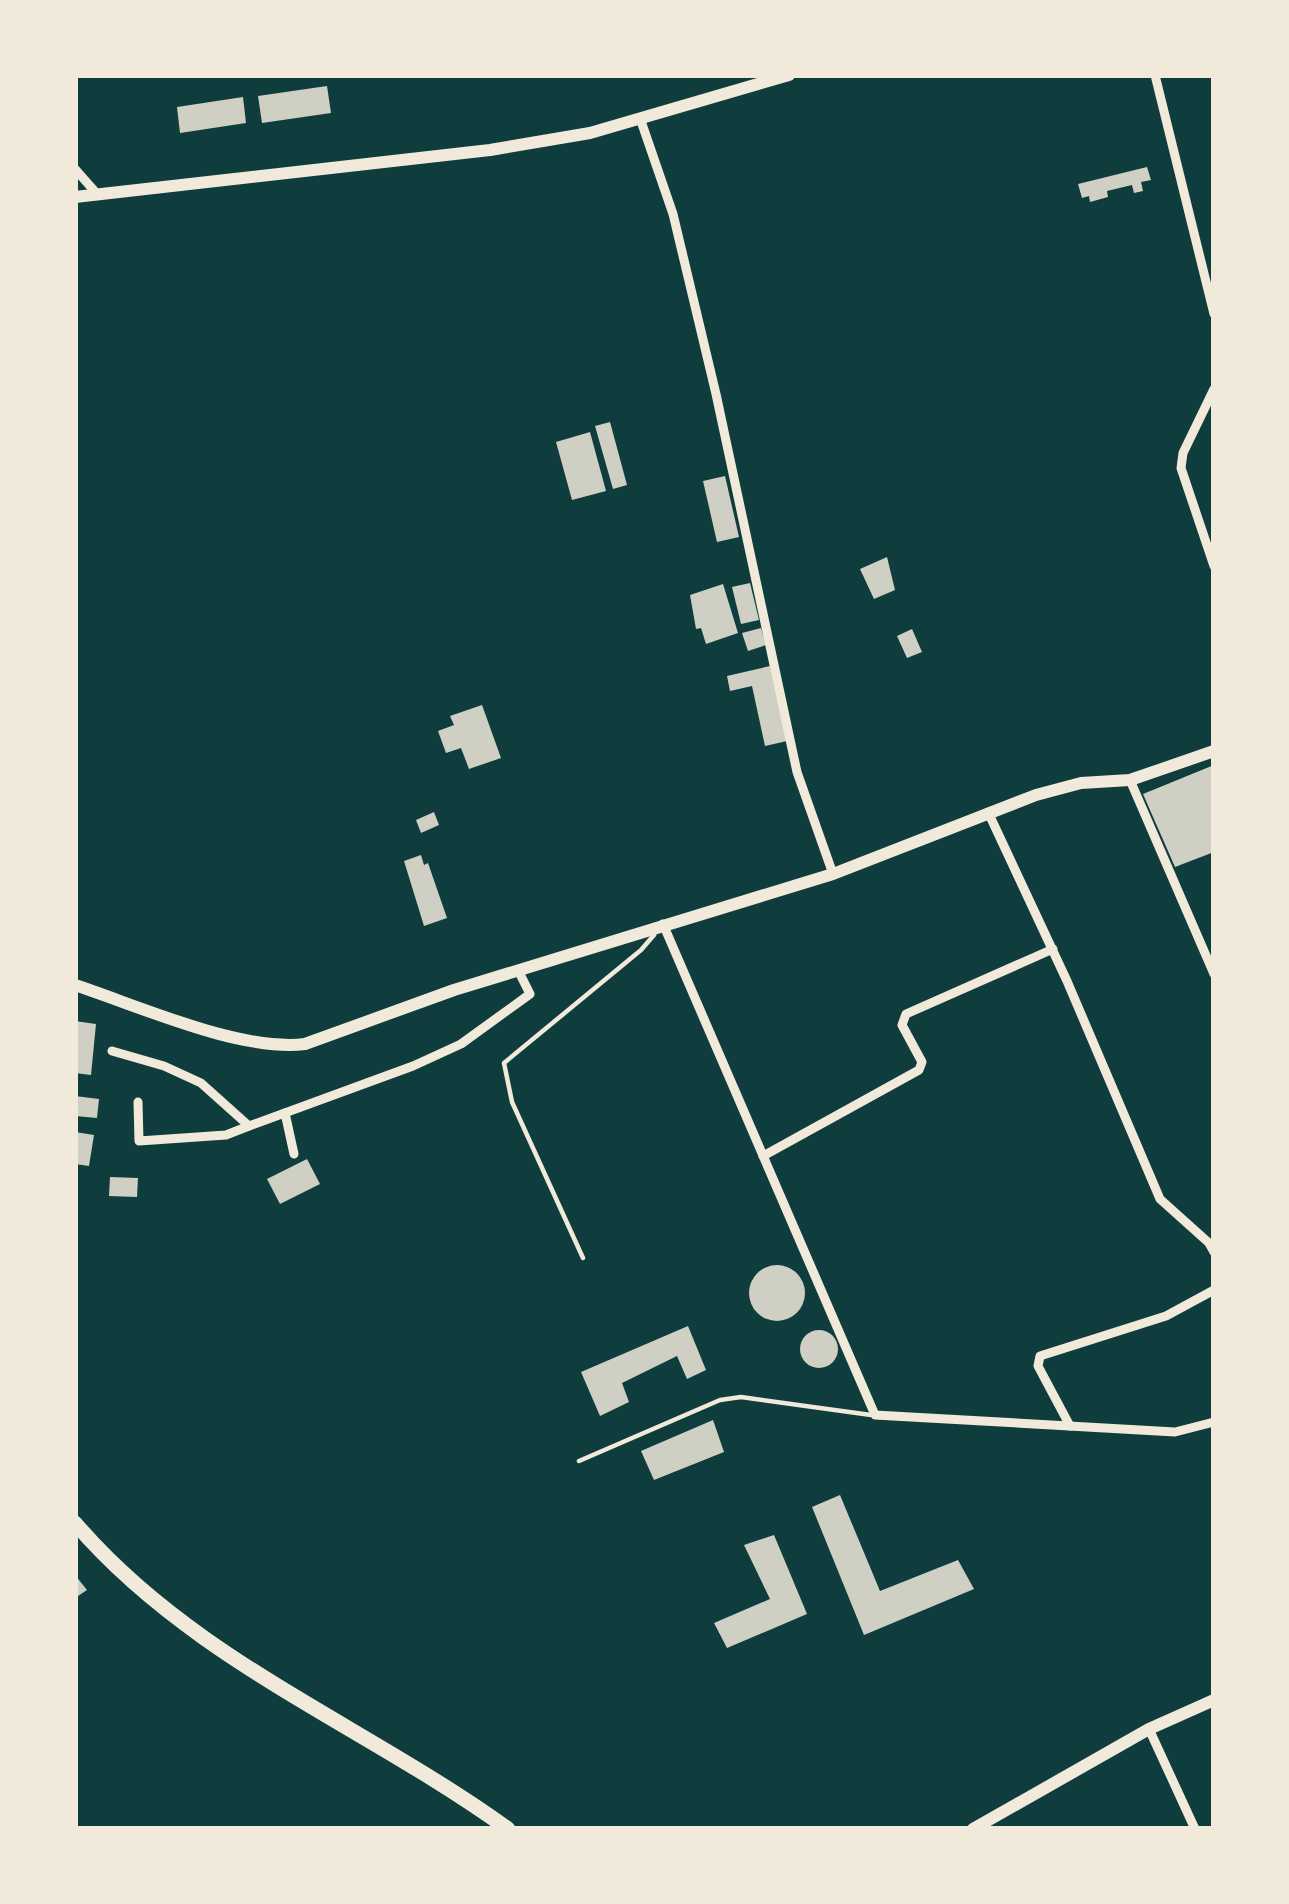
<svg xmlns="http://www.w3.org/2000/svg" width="1289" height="1904" viewBox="0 0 1289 1904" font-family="Jost,sans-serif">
	<rect width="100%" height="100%" fill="#0f3d3e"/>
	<!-- building -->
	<g fill="#cfcfc3">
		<polygon points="327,86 331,113 262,123 258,96"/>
		<polygon points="243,97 246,123 180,133 177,107"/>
		<polygon points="1147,167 1151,180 1141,182 1143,191 1134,193 1132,185 1107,191 1108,197 1090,202 1089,196 1082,198 1078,184"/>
		<polygon points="610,422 627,485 613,489 595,426"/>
		<polygon points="590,432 606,491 572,500 556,442"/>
		<polygon points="725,476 739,537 717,542 703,481"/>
		<polygon points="887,557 895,590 874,599 860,569"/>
		<polygon points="750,583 759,620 741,624 732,587"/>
		<polygon points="723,584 738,633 706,644 701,628 696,629 690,595"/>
		<polygon points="761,628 766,645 748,651 742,633"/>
		<polygon points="912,629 922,652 907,658 897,636"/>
		<polygon points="770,666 787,741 765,746 752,686 730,691 727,676"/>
		<polygon points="482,705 501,758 469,769 461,748 446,753 438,731 454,725 450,716"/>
		<polygon points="1214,765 1214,852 1175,867 1143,794"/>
		<polygon points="434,812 439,825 421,833 416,820"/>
		<polygon points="421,855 424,865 428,863 447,918 424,926 404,861"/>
		<polygon points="75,1021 96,1024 91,1075 75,1073"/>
		<polygon points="75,1096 99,1099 97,1118 75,1116"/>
		<polygon points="75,1132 94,1135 89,1166 75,1164"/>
		<polygon points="307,1159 320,1184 280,1204 267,1179"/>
		<polygon points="110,1177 138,1178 137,1197 109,1196"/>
		<circle cx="777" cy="1293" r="28"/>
		<polygon points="688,1326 706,1370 687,1379 677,1356 622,1383 629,1402 600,1416 581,1372"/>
		<circle cx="819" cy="1349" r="19"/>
		<polygon points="713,1420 724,1452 654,1480 641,1451"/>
		<polygon points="840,1495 880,1591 958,1560 974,1589 864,1635 812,1507"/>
		<polygon points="774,1535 807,1614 727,1648 714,1623 770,1599 744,1545"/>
		<polygon points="75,1575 87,1590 75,1598"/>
	</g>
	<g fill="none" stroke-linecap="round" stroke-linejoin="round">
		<!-- service -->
		<g stroke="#f1e9da" stroke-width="4.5">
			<polyline points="583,1258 512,1102 504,1063 641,950 654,935"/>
			<polyline points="579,1461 720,1400 741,1397 871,1415"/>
		</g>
		<!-- minor -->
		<g stroke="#f1e9da" stroke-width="9">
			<polyline points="1155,75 1214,314"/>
			<polyline points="641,121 673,214 716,394 797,772 833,874"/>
			<polyline points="75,169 98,195"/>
			<polyline points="1214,389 1183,453 1181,468 1214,566"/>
			<polyline points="1130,780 1214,974"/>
			<polyline points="988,812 1067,981 1160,1199 1209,1243 1214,1252"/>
			<polyline points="663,924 875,1415 1175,1432 1214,1422"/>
			<polyline points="112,1051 164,1066 201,1083 249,1126 413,1066 461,1044 530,994 518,970"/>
			<polyline points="138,1102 139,1141 226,1135 249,1126"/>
			<polyline points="285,1113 294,1154"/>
			<polyline points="763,1156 919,1070 922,1062 902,1025 906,1014 1053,949"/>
			<polyline points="1070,1426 1038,1366 1040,1356 1166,1316 1214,1290"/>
			<polyline points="1149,1729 1195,1829"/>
		</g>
		<!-- tertiary -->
		<g stroke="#f1e9da" stroke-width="12">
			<polyline points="75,197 490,150 590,133 789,75"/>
			<path d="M75 985C139 1006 240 1052 305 1044L454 990 833 874 1036 795 1081 783 1130 780 1214 751"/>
			<polyline points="973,1829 1149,1729 1214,1700"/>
		</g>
		<!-- primary -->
		<path stroke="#f1e9da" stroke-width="15" d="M75 1523C192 1660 364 1725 508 1829"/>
	</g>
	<!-- border -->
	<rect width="1289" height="1904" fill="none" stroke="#f1e9da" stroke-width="156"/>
</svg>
